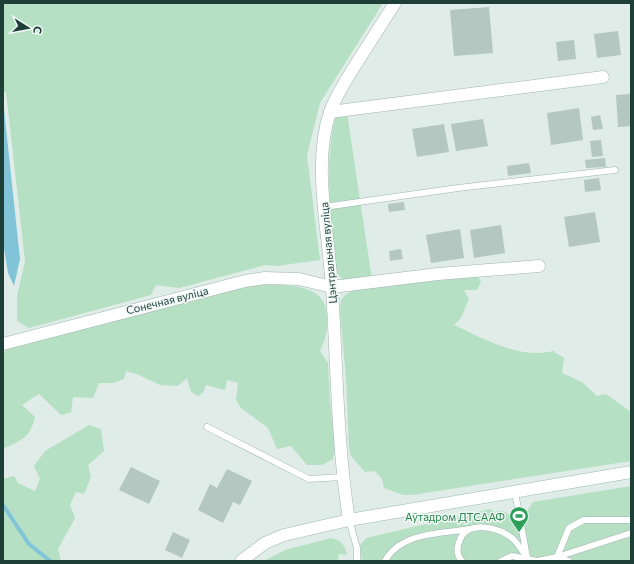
<svg xmlns="http://www.w3.org/2000/svg" width="634" height="564" viewBox="0 0 634 564" font-family="Commissioner,sans-serif">
	<rect width="100%" height="100%" fill="#dfece7"/>
	<!-- green -->
	<g fill="#b6e0c4">
		<polygon points="3,3 383,3 320,103 307,155 320,260 277,266 265,265 179,288 156,285 151,295 29,328 17,321 17,296 25,261 6,92 3,92"/>
		<path d="M347 113 372 280 344 281 337 273 335 267C332 216 323 164 336 115Z"/>
		<path d="M478 276 481 282 477 290H464L469 299 461 318 454 325C483 338 519 360 553 351L564 358 562 373 582 382 597 396 606 394 631 412V461L412 495H403L384 488 382 479 375 471 365 472 351 456 349 448 346 378 340 312 341 300 345 295 355 289Z"/>
		<path d="M267 284C295 286 329 284 327 322 327 333 325 341 320 351L328 363 330 401 335 447 333 459 322 465H307L291 446 277 449 268 428 241 408 236 400 238 383 227 380 225 390 206 385 203 393 198 396 191 392 187 378 178 386 160 385 137 374 126 371 124 379 112 383H99L93 398 73 397 71 412 61 415 39 394 22 405 35 417C30 438 22 440 3 449V354L5 350 153 310 246 287Z"/>
		<polygon points="89,425 101,429 104,451 88,465 91,477 84,494 76,492 70,505 75,518 58,549 61,561 3,561 3,479 14,476 18,483 35,491 40,479 34,466 45,451"/>
		<path d="M631 486V561H362L360 545 366 538 490 509 495 512C506 507 512 518 515 526L526 524 527 511 533 502Z"/>
		<path d="M331 538C341 540 345 545 347 555L339 554 338 561H264L285 550Z"/>
	</g>
	<!-- water -->
	<polygon fill="#81c4d7" points="3,100 20,259 14,286 8,273 3,242"/>
	<g fill="none" stroke-linecap="round" stroke-linejoin="round">
		<!-- stream -->
		<polyline stroke="#81c4d7" stroke-width="4" points="3,505 29,544 50,561"/>
	</g>
	<!-- building -->
	<g fill="#b4c7c1">
		<polygon points="489,7 493,53 454,56 450,10"/>
		<polygon points="618,31 621,55 597,58 594,34"/>
		<polygon points="574,40 576,59 558,61 556,42"/>
		<polygon points="631,94 631,126 618,127 616,95"/>
		<polygon points="579,108 583,140 551,145 547,113"/>
		<polygon points="600,115 603,129 593,130 591,117"/>
		<polygon points="483,119 488,146 456,151 451,124"/>
		<polygon points="444,124 449,152 417,157 412,129"/>
		<polygon points="601,140 603,156 592,157 590,141"/>
		<polygon points="605,158 606,167 586,168 585,160"/>
		<polygon points="529,163 531,173 508,176 507,166"/>
		<polygon points="599,178 601,190 585,192 584,180"/>
		<polygon points="404,202 405,210 389,212 388,204"/>
		<polygon points="595,212 600,242 569,247 564,217"/>
		<polygon points="501,225 505,253 474,258 470,230"/>
		<polygon points="460,229 464,258 431,263 426,235"/>
		<polygon points="401,249 403,259 390,261 389,251"/>
		<polygon points="131,467 160,481 149,504 119,490"/>
		<polygon points="227,469 252,481 240,505 233,502 223,523 198,510 210,484 217,488"/>
		<polygon points="173,532 190,540 182,558 165,550"/>
	</g>
	<g fill="none" stroke-linecap="round" stroke-linejoin="round">
		<defs>
			<g id="lane">
				<polyline points="324,207 458,188 615,170"/>
				<polyline points="207,427 309,479 342,477"/>
				<polyline points="515,492 527,557"/>
				<polyline points="349,520 357,548 357,561"/>
				<polyline points="557,557 569,528 584,520 631,520"/>
				<polyline points="557,557 569,561"/>
				<path d="M385 561C401 532 440 534 470 529"/>
				<path d="M462 561C453 552 459 534 470 529 483 524 502 530 512 538 518 543 523 552 527 558"/>
				<polyline points="501,561 512,556 537,561"/>
				<polyline points="537,561 557,557 631,533"/>
			</g>
			<g id="street">
				<polyline points="330,112 603,77"/>
				<polyline points="3,344 245,281 265,278 299,279 332,287 438,274 539,266"/>
				<path d="M349 520C337 444 337 366 332 289 329 234 312 164 330 112 336 95 347 79 356 64 369 44 382 23 395 3"/>
			</g>
			<polyline id="secondary" points="241,561 265,543 284,535 349,520 631,472"/>
		</defs>
		<!-- lane casing -->
		<use href="#lane" stroke="#a1b4af" stroke-width="7"/>
		<!-- street casing -->
		<use href="#street" stroke="#a1b4af" stroke-width="13"/>
		<!-- secondary casing -->
		<use href="#secondary" stroke="#9cb9b1" stroke-width="13"/>
		<!-- lane -->
		<use href="#lane" stroke="#fff" stroke-width="6"/>
		<!-- street -->
		<use href="#street" stroke="#fff" stroke-width="12"/>
		<!-- secondary -->
		<use href="#secondary" stroke="#fff" stroke-width="12"/>
	</g>
	<!-- icons -->
	<defs>
		<symbol id="stadium-pin" viewBox="-11 -11 22 30"><path d="M0 17L-7.5 6A9.5 9.5 0 1 1 7.5 6Z" fill="#2e9e5b" stroke="#f0f8f5"/><path d="M0-5a6.5 5 0 1 0 0 10a6.5 5 0 1 0 0-10ZM-3.5-1.8h7v3.6h-7Z" fill="#fff"/></symbol>
	</defs>
	<g fill-rule="evenodd">
		<use href="#stadium-pin" x="508" y="505" width="22" height="30"/>
	</g>
	<g text-anchor="middle" dominant-baseline="central" stroke-width="3" stroke-linejoin="round" paint-order="stroke">
		<!-- street labels -->
		<g font-size="11" fill="#1e3e38" stroke="#f0f8f5">
			<text transform="translate(328 253) rotate(-95)">Цэнтральная вуліца</text>
			<text transform="translate(167 300) rotate(-14)">Сонечная вуліца</text>
		</g>
		<!-- leisure labels -->
		<g font-size="11" fill="#27864d" stroke="#f0f8f5" text-anchor="end">
			<text x="505" y="516">Аўтадром ДТСААФ</text>
		</g>
	</g>
	<!-- border -->
	<rect width="634" height="564" fill="none" stroke="#1e3e38" stroke-width="8"/>
	<!-- north arrow -->
	<g transform="translate(28 28) rotate(101)" stroke="#f0f8f5" stroke-width="3" paint-order="stroke">
	<path d="M0-3L7 15L0 10L-7 15Z" fill="#1e3e38"/>
	<text y="-6" font-size="11" font-weight="bold" text-anchor="middle" fill="#1e3e38">С</text>
	</g>
</svg>
